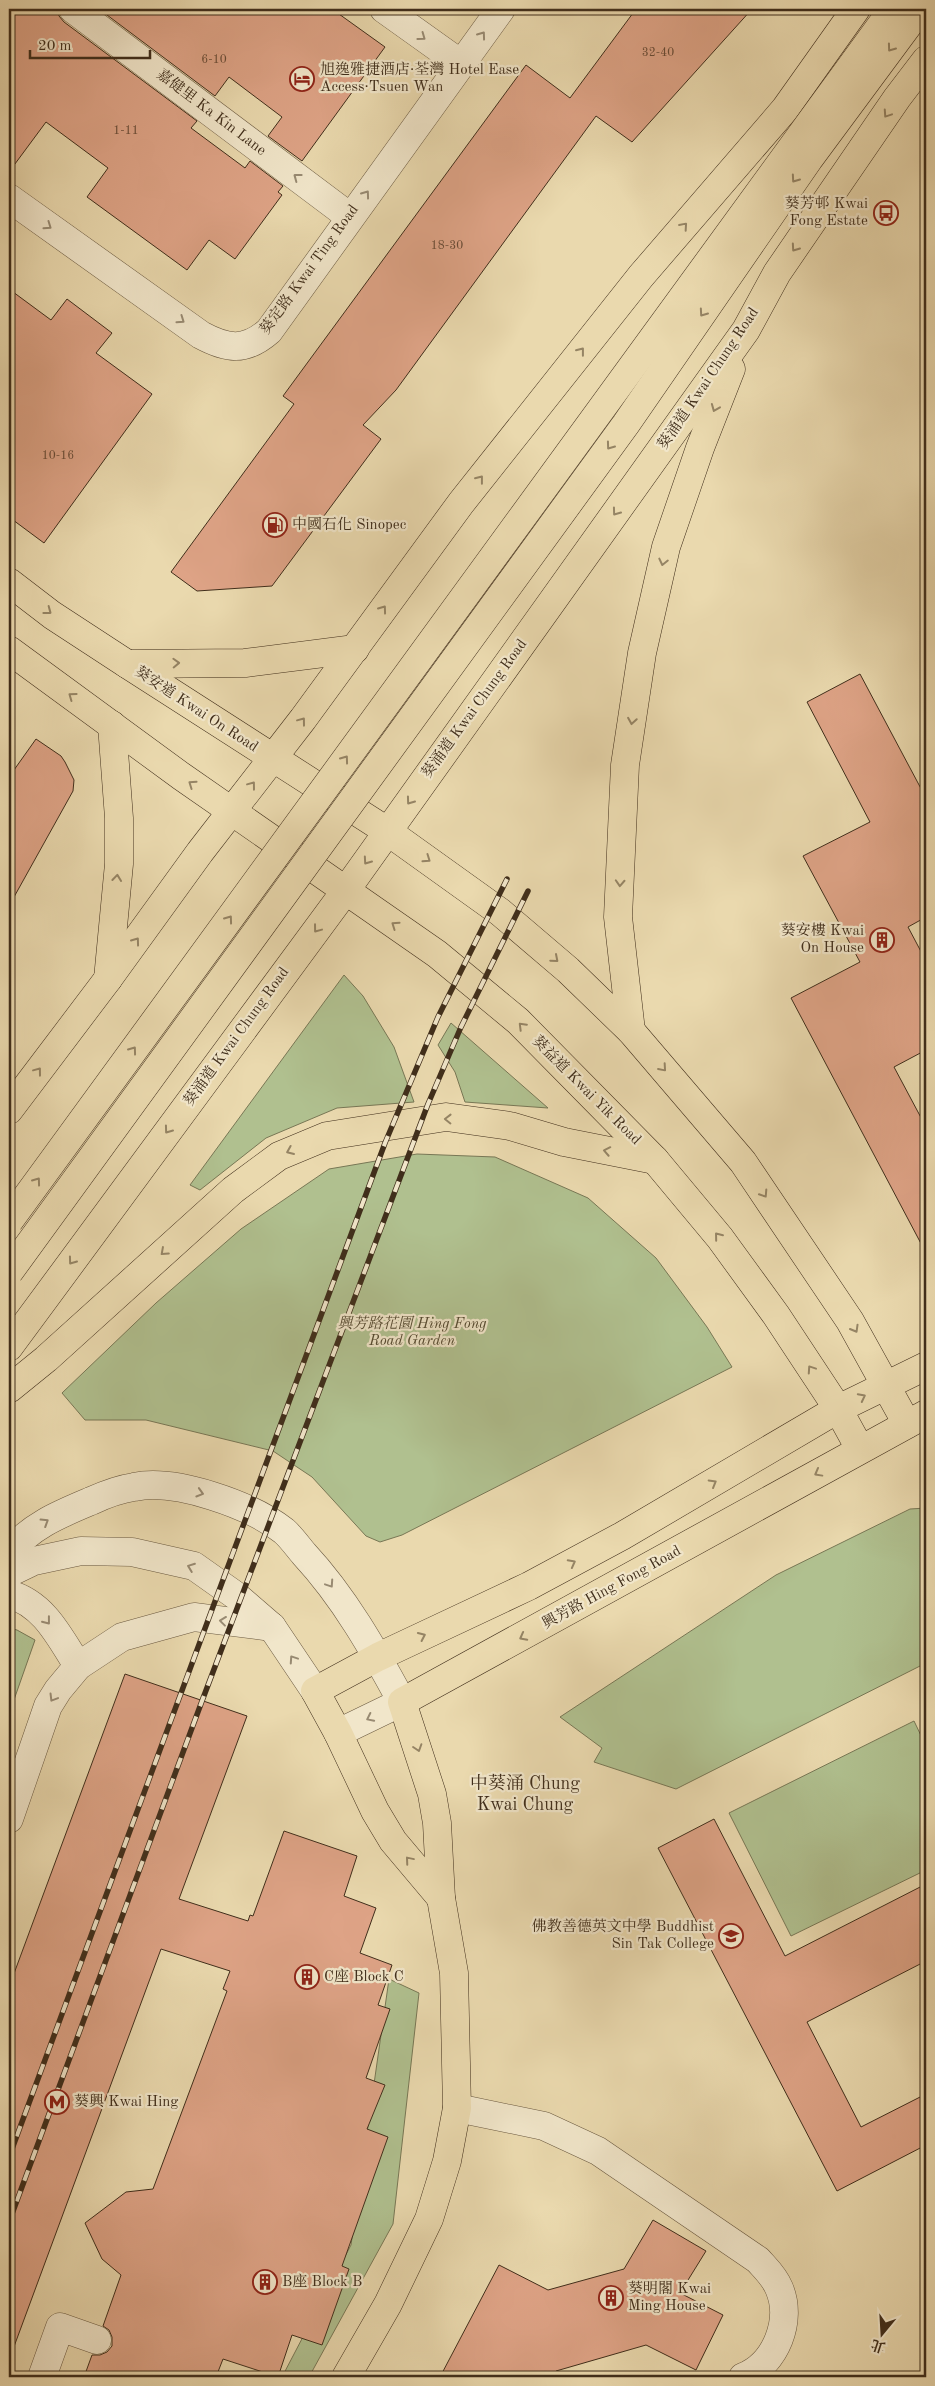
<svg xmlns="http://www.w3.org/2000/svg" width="935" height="2386" viewBox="0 0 935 2386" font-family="'Old Standard TT','Noto Serif TC',serif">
	<rect width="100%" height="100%" fill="#ead9ae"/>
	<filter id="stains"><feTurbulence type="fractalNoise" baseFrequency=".004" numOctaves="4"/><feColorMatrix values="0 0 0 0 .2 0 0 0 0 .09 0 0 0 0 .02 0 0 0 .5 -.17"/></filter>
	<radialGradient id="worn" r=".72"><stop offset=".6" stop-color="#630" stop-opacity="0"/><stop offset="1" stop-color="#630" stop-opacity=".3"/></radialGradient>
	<!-- green -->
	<g fill="#b0c08f" stroke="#787755">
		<polygon points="344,975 363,996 394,1047 414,1102 337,1108 266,1138 200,1190 190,1185"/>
		<polygon points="451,1023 548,1108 465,1102 455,1072 438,1045"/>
		<polygon points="417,1154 495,1157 588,1198 656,1258 707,1327 732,1367 402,1535 380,1542 366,1536 312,1477 273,1451 146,1420 85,1420 62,1393 156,1303 241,1229 329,1169"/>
		<polygon points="926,1508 926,1663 676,1789 594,1762 602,1748 560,1717 776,1575 910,1509"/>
		<polygon points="9,1628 17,1630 35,1640 9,1714"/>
		<polygon points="914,1721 926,1746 926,1870 791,1936 729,1813"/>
		<polygon points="389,1979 419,1993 393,2224 309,2377 282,2377 351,2245"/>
	</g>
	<!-- building -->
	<g fill="#dea386" stroke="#402e1b">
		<polygon points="9,9 58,9 59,16 64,22 197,121 191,128 245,168 250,161 283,186 278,192 282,195 235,259 209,240 187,270 87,197 108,168 46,122 9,172"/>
		<polygon points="99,9 332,9 385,47 302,161 268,136 282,117 229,77 215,96"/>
		<polygon points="636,9 752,9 632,142 596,116 396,390 363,425 381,439 272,586 197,591 171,572 294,404 283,396 526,65 570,98"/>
		<polygon points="9,289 51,320 67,299 112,333 96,353 152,394 44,543 9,517"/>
		<polygon points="860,674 926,798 926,917 908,927 926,961 926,1050 894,1067 926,1127 926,1253 791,998 860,962 803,856 870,822 807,702"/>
		<polygon points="36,739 61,756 65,762 74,780 73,791 9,906 9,777"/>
		<polygon points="125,1674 247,1716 179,1899 248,1921 250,1915 253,1916 284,1831 357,1856 344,1896 376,1908 360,1953 392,1965 378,2005 390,2009 366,2078 385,2085 367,2129 388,2137 342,2266 349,2269 322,2345 292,2335 278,2377 223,2359 216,2377 84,2377 92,2355 100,2355 107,2352 112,2346 112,2337 109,2330 103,2326 121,2275 102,2259 85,2223 126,2192 153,2189 227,1991 223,1989 230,1971 161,1949 12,2352 9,2352 9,1987"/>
		<polygon points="714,1819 785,1956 926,1884 926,1961 807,2022 861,2127 926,2094 926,2145 837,2191 658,1848"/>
		<polygon points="653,2220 706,2251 680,2293 723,2315 696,2370 646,2345 556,2371 553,2377 440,2377 499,2265 548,2290 624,2269"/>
	</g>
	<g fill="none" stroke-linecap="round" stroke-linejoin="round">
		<defs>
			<g id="minor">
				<polyline points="73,9 350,217"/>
				<polyline points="384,9 461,64"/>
				<path d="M9 198 201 335C227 349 245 352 269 331L501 9"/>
				<path d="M9 1553C30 1526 60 1514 91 1501 104 1495 120 1489 134 1487 175 1478 251 1505 284 1531 291 1537 298 1547 304 1554 344 1597 374 1650 402 1702L338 1733"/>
				<polyline points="9,1573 34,1561 81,1551 132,1552 194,1566 235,1595 272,1627 315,1691"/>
				<path d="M9 1594C44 1604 59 1636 78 1666"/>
				<polyline points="9,1819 48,1706 58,1690 78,1666 122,1637 194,1617 272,1627"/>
				<path d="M457 2108 544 2126 598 2151 758 2260C766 2269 774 2276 779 2288 793 2320 776 2364 743 2377"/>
				<polyline points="42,2377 60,2327 97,2340"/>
			</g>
			<g id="major">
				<polyline points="9,582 52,615 127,664 387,831 500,912 568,970 631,1031 743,1162 850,1321 907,1424"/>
				<polyline points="9,650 181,776 437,954 518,1021 655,1160 720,1238 776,1315 838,1409 860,1449"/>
				<polyline points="127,664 245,663 355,649"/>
				<polyline points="108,979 119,864 119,818 112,725"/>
				<polyline points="631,1031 618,917 625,765 642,653 666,547 700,448 731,369"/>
				<polyline points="9,1110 108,979 200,852 303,719 461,503 641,276 785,109 856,9"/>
				<polyline points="9,1347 346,890 746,330 777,273 897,98 926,60"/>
				<polyline points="9,1389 46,1359 233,1190 279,1156 327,1136 446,1117 510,1126 564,1142 655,1160"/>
				<polyline points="441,1898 393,1841 375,1811 338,1733 315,1691 378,1657 529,1586 622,1536 838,1409 926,1366"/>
				<polyline points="346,2377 388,2304 429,2219 447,2161 457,2108 454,1973 441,1898 437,1823 432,1794 402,1702 926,1414"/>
			</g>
		</defs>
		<!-- minor casing -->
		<use href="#minor" stroke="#6a5940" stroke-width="29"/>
		<!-- major casing -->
		<use href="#major" stroke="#402e1b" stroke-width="29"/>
		<!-- minor -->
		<use href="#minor" stroke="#f1e6ca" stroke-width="28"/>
		<!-- major -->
		<use href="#major" stroke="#ead9ae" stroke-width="28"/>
		<defs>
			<g id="rail">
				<polyline points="9,2157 385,1143 438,1017 507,879"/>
				<polyline points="9,2222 202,1701 428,1104 461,1027 528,891"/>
			</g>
		</defs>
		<!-- rail casing -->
		<use href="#rail" stroke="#402e1b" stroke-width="5.5"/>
		<!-- rail -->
		<use href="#rail" stroke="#f1e6ca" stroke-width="4" stroke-dasharray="11" stroke-linecap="butt"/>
		<defs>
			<g id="major-bridge">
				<polyline points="9,1221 893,9"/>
				<polyline points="9,1272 626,424 809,159 920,9"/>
			</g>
		</defs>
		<!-- major-bridge casing -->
		<use href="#major-bridge" stroke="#402e1b" stroke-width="29" stroke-linecap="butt"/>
		<!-- major-bridge -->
		<use href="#major-bridge" stroke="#ead9ae" stroke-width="28"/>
	</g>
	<!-- one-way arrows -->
	<defs><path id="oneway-chevron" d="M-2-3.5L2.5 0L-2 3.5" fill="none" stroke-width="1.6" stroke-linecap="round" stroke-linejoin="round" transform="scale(1.25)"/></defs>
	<g stroke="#988a72">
		<use href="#oneway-chevron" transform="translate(482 35) rotate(-54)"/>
		<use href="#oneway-chevron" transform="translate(422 37) rotate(36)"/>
		<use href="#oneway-chevron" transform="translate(297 177) rotate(-143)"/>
		<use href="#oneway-chevron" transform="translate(366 194) rotate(-54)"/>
		<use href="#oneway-chevron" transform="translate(48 226) rotate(35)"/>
		<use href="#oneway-chevron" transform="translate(181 320) rotate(35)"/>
		<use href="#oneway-chevron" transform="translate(200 1493) rotate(17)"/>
		<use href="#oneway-chevron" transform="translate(45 1522) rotate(-32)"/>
		<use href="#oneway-chevron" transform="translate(191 1567) rotate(-159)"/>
		<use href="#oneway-chevron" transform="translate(330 1584) rotate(56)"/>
		<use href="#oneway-chevron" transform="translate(47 1621) rotate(52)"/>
		<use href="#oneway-chevron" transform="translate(223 1621) rotate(-173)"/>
		<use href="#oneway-chevron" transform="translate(293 1659) rotate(-124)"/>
		<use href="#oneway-chevron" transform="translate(53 1698) rotate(121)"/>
		<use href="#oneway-chevron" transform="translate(370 1718) rotate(154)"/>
	</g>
	<g stroke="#958464">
		<use href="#oneway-chevron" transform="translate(891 48) rotate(126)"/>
		<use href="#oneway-chevron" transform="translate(887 114) rotate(124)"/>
		<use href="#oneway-chevron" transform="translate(795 179) rotate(125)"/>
		<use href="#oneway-chevron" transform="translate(684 226) rotate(-49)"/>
		<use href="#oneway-chevron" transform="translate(795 248) rotate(125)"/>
		<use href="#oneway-chevron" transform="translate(703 313) rotate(125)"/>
		<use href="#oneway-chevron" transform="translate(581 351) rotate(-52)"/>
		<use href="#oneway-chevron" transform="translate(715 408) rotate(112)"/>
		<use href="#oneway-chevron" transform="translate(610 446) rotate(126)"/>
		<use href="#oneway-chevron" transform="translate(480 479) rotate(-52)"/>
		<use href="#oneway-chevron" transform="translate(616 512) rotate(126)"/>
		<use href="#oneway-chevron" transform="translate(663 562) rotate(103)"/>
		<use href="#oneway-chevron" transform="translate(383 609) rotate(-54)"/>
		<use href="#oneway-chevron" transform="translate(48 611) rotate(37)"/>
		<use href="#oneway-chevron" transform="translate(176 663) rotate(-2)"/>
		<use href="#oneway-chevron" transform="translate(72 696) rotate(-144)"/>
		<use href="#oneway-chevron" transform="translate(302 721) rotate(-53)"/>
		<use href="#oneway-chevron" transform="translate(632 721) rotate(99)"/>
		<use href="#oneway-chevron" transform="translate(345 759) rotate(-54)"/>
		<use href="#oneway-chevron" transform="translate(192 784) rotate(-145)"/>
		<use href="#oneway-chevron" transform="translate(252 785) rotate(-53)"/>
		<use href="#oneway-chevron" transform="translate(410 801) rotate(126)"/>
		<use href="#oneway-chevron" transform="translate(427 859) rotate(35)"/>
		<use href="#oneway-chevron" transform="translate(367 861) rotate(125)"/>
		<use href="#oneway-chevron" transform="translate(117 878) rotate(-84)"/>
		<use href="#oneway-chevron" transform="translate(620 883) rotate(93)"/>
		<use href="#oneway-chevron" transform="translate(229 919) rotate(-54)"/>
		<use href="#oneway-chevron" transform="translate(395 925) rotate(-145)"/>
		<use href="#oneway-chevron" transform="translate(317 929) rotate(127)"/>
		<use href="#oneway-chevron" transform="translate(136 941) rotate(-54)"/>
		<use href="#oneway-chevron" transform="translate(555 959) rotate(41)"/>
		<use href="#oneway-chevron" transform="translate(522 1026) rotate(-135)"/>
		<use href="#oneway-chevron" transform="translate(133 1050) rotate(-54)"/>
		<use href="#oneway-chevron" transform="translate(663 1068) rotate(49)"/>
		<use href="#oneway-chevron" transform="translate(38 1071) rotate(-53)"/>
		<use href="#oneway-chevron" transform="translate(448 1119) rotate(-179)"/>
		<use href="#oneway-chevron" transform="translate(168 1130) rotate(126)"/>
		<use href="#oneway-chevron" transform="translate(290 1151) rotate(157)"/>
		<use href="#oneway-chevron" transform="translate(607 1151) rotate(-169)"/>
		<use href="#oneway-chevron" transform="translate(37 1181) rotate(-54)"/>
		<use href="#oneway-chevron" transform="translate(764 1194) rotate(57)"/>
		<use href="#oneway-chevron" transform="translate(718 1236) rotate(-129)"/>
		<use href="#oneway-chevron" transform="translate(164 1252) rotate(138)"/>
		<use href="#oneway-chevron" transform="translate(72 1261) rotate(126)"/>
		<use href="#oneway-chevron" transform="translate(855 1329) rotate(60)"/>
		<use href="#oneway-chevron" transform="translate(811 1369) rotate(-124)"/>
		<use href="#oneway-chevron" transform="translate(862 1397) rotate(-27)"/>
		<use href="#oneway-chevron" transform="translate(818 1473) rotate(151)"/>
		<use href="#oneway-chevron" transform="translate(713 1483) rotate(-30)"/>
		<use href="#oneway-chevron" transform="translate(572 1563) rotate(-28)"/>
		<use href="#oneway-chevron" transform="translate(422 1636) rotate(-25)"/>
		<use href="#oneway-chevron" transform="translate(523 1637) rotate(152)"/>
		<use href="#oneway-chevron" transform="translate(418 1748) rotate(72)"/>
		<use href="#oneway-chevron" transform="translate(409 1860) rotate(-130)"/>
	</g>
	<!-- icons -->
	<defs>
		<symbol id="hotel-ring" viewBox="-11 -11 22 22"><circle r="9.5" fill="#f1e6ca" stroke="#8f2418" stroke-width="1.5"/><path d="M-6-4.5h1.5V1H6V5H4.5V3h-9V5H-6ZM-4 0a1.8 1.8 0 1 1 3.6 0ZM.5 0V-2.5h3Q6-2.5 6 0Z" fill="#8f2418"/></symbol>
		<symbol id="bus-ring" viewBox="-11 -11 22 22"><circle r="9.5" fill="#f1e6ca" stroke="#8f2418" stroke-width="1.5"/><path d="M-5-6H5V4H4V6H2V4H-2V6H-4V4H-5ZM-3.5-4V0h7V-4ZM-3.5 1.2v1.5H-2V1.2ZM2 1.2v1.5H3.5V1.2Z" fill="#8f2418"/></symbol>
		<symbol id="fuel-ring" viewBox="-11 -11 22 22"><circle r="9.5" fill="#f1e6ca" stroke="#8f2418" stroke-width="1.5"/><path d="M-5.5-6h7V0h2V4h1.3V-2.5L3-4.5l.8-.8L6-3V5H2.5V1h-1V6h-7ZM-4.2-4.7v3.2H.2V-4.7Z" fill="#8f2418"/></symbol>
		<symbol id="building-ring" viewBox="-11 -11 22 22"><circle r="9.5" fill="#f1e6ca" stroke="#8f2418" stroke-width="1.5"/><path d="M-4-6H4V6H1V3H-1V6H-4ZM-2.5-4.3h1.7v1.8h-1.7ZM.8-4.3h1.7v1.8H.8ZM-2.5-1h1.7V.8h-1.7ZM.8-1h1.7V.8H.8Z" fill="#8f2418"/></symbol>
		<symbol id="school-ring" viewBox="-11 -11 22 22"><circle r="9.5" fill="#f1e6ca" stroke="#8f2418" stroke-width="1.5"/><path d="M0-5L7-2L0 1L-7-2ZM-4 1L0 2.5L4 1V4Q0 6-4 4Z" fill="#8f2418"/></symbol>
		<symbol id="metro-ring" viewBox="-11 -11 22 22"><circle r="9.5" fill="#f1e6ca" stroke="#8f2418" stroke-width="1.5"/><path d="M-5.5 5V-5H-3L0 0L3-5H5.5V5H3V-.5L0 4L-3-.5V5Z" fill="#8f2418"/></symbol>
	</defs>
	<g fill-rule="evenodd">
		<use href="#hotel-ring" x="288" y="65" width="28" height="28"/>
		<use href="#bus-ring" x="872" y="199" width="28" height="28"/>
		<use href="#fuel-ring" x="261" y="511" width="28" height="28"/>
		<use href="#building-ring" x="868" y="926" width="28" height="28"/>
		<use href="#school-ring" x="717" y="1922" width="28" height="28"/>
		<use href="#building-ring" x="293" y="1963" width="28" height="28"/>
		<use href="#metro-ring" x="43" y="2088" width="28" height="28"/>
		<use href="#building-ring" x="251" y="2268" width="28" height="28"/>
		<use href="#building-ring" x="597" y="2284" width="28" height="28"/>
	</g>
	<g text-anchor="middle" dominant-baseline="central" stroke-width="4.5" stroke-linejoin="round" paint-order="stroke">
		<!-- number labels -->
		<g font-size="12" fill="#684b36">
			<text x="658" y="53">32-40</text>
			<text x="214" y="60">6-10</text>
			<text x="126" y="131">1-11</text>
			<text x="447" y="246">18-30</text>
			<text x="58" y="456">10-16</text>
		</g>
		<!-- poi labels -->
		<g font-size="15" fill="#402e1b" stroke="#f1e6ca" text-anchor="start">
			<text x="320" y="70">旭逸雅捷酒店·荃灣 Hotel Ease<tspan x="320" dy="17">Access·Tsuen Wan</tspan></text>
			<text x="868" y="204" text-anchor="end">葵芳邨 Kwai<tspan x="868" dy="17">Fong Estate</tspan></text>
			<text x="292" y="525">中國石化 Sinopec</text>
			<text x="864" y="931" text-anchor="end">葵安樓 Kwai<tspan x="864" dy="17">On House</tspan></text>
			<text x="714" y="1927" text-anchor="end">佛教善德英文中學 Buddhist<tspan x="714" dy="17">Sin Tak College</tspan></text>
			<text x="324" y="1977">C座 Block C</text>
			<text x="74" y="2102">葵興 Kwai Hing</text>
			<text x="282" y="2282">B座 Block B</text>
			<text x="628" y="2289">葵明閣 Kwai<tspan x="628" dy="17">Ming House</tspan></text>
		</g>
		<!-- street labels -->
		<g font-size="15" fill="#402e1b" stroke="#f1e6ca">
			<text transform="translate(211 113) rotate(37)">嘉健里 Ka Kin Lane</text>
			<text transform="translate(310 270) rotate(-54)">葵定路 Kwai Ting Road</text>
			<text transform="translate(709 379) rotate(-56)">葵涌道 Kwai Chung Road</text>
			<text transform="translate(475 709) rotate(-54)">葵涌道 Kwai Chung Road</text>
			<text transform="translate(196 710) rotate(33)">葵安道 Kwai On Road</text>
			<text transform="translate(237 1037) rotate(-54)">葵涌道 Kwai Chung Road</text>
			<text transform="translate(586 1091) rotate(45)">葵益道 Kwai Yik Road</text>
			<text transform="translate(612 1588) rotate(-29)">興芳路 Hing Fong Road</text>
		</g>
		<!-- park labels -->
		<g font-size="15" font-style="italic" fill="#564b32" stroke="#f1e6ca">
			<text x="412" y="1324">興芳路花園 Hing Fong<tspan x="412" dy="17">Road Garden</tspan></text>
		</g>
		<!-- quarter labels -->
		<g font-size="18" fill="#402e1b" stroke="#f1e6ca">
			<text x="525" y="1784">中葵涌 Chung<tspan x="525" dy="21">Kwai Chung</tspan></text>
		</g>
	</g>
	<!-- margin -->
	<rect width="935" height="2386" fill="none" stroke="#ead9ae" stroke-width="30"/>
	<rect x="10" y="10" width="915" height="2366" fill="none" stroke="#402e1b" stroke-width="2.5"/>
	<rect x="15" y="15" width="905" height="2356" fill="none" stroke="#402e1b"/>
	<!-- north arrow -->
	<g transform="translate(882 2334) rotate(198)" stroke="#f1e6ca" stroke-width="4" paint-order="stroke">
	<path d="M0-4L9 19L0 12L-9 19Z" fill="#402e1b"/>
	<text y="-8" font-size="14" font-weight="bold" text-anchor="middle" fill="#402e1b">北</text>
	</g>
	<!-- scale -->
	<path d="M30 50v8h120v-8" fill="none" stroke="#402e1b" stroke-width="2.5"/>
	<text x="38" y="50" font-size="15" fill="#402e1b" stroke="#f1e6ca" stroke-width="4" paint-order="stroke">20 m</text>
	<rect width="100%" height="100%" filter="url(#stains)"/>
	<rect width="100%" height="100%" fill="url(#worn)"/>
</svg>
